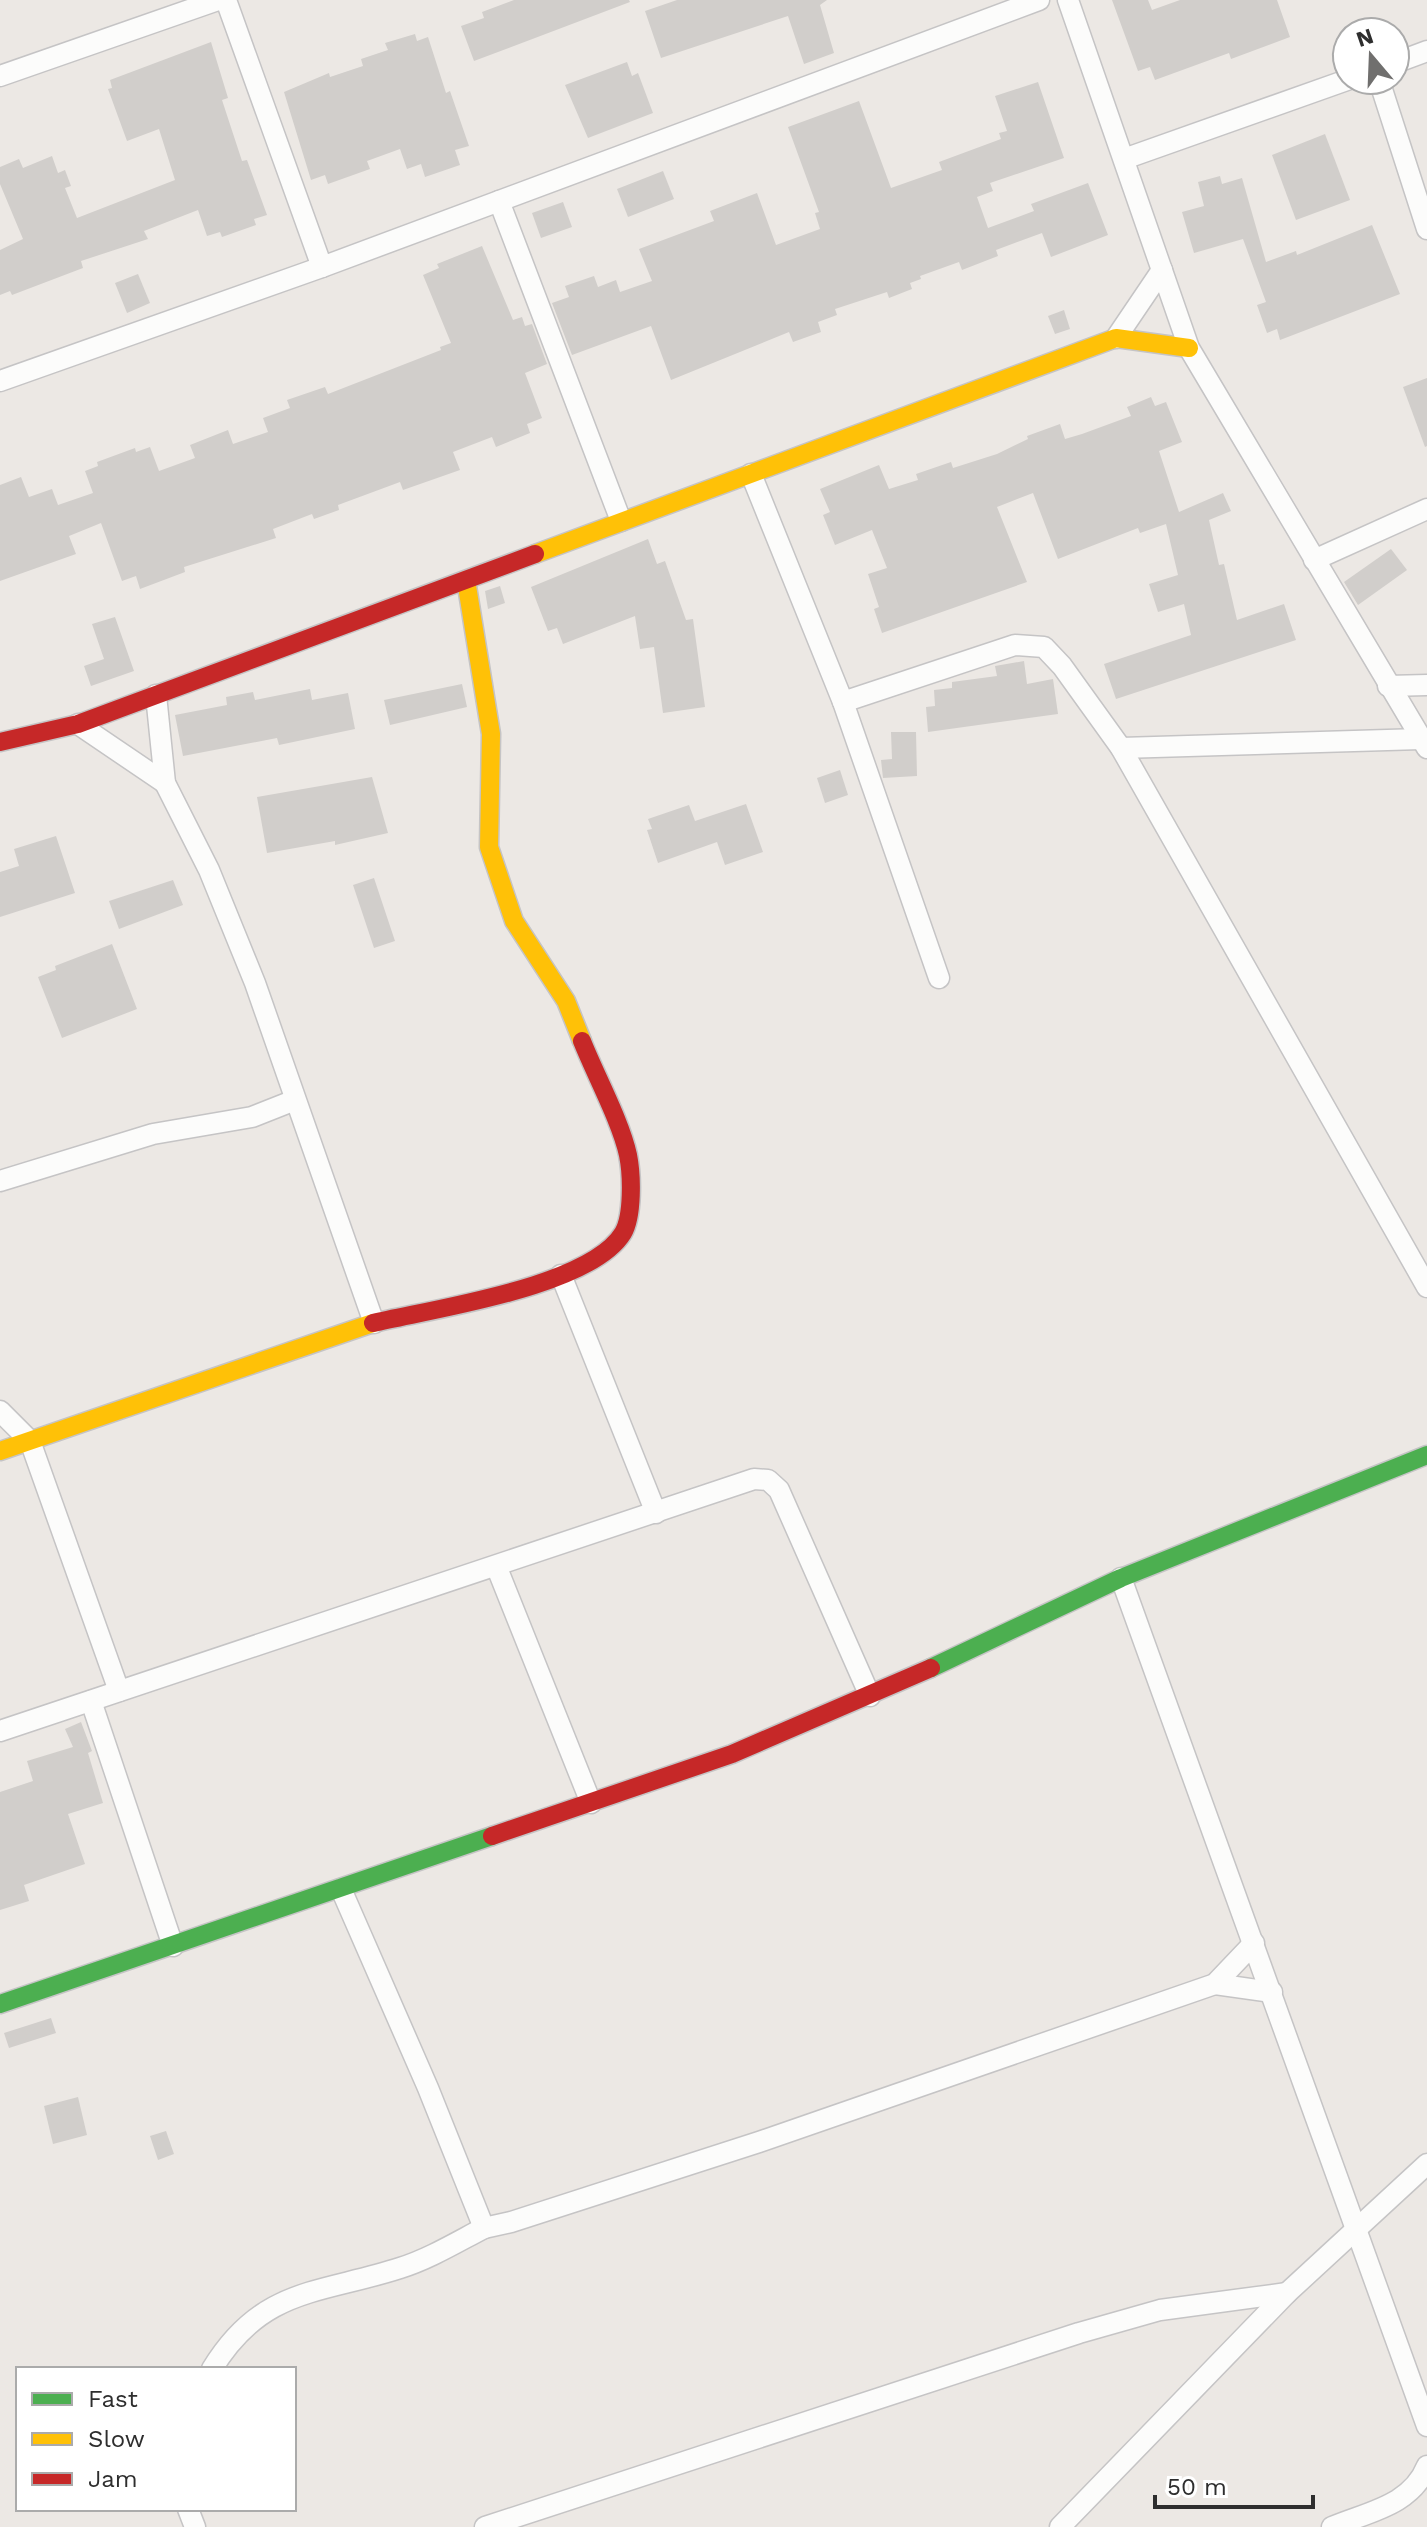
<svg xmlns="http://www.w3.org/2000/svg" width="1427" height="2527" viewBox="0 0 1427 2527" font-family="'Work Sans',sans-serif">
	<rect width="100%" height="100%" fill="#ece8e4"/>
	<!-- building -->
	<g fill="#d1cecb">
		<polygon points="514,0 629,0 630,2 474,61 461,26 484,18 482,12"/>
		<polygon points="677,0 827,0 820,5 834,53 804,64 788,16 661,58 645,11"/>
		<polygon points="1112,0 1148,0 1152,10 1180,0 1277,0 1290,37 1231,59 1229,53 1155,80 1150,67 1138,71"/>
		<polygon points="415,34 417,41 428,37 446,93 450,91 469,146 455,150 460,165 425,177 421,164 407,169 400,149 367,161 370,169 328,184 325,175 311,180 284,92 329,73 330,77 363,66 361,59 388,50 385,43"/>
		<polygon points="211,42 228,98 222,100 242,161 247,160 267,215 254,219 256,225 222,237 220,232 207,236 198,210 144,231 148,239 81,261 83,268 12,295 10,291 0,295 0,250 23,239 0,184 0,167 19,159 23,168 52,156 58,173 65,170 71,186 65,188 77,218 175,180 159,129 127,141 108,89 112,88 110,80"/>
		<polygon points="627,62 632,76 638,73 653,113 588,138 565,85"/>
		<polygon points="1038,82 1064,158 990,183 993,191 977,197 988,228 1034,211 1031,204 1088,183 1108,235 1051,257 1042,233 996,250 998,256 962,270 959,262 920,276 921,279 910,283 912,289 889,298 887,292 835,309 837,315 818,322 821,332 793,342 789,332 671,380 651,326 572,355 552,303 569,297 565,286 594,276 598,287 616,280 620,292 652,281 639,249 714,221 710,211 757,193 776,245 820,229 815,213 819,212 788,127 859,101 891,188 942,170 939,162 1001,139 999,133 1007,131 995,96"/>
		<polygon points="1325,134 1350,200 1296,220 1272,155"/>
		<polygon points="663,171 674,199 628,217 617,189"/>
		<polygon points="1220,176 1222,184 1242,178 1266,262 1296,251 1297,255 1372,225 1400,294 1280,340 1277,329 1267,333 1257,305 1266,302 1243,239 1194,253 1182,212 1204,206 1198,182"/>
		<polygon points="563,202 572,227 541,238 532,213"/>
		<polygon points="482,246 513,320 522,317 525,326 532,324 547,364 525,373 542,418 527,424 530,433 496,447 492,437 453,452 460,470 403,490 400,482 338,505 339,510 314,519 312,514 273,529 276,538 184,567 185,572 140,589 136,576 122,581 101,523 69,536 76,554 0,581 0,485 21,477 29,497 52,489 58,505 93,493 85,471 98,466 97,462 135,448 136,452 150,447 159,471 195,458 190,445 228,430 233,444 268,432 263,418 290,408 287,400 325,387 328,394 441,350 440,347 451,343 423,275 439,268 437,264"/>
		<polygon points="138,274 150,303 127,313 115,283"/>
		<polygon points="1064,310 1070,329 1055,334 1048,316"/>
		<polygon points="1427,378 1427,446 1425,447 1403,387"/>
		<polygon points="1151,397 1155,406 1166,402 1182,442 1159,451 1179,512 1223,493 1231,511 1209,520 1219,565 1224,564 1237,620 1284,604 1296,640 1116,699 1104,664 1191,635 1184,604 1158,612 1149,584 1178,575 1166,524 1140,533 1138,528 1058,559 1033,493 997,507 1027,582 882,633 874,609 879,607 868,574 887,568 872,530 835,545 823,515 830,512 820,489 879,465 889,489 918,480 916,474 951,462 953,468 997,454 1028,439 1027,436 1060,424 1065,439 1082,434 1131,416 1127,407"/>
		<polygon points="648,539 657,564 665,561 686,620 693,619 705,707 663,713 654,647 640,649 635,616 563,644 557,628 548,631 531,587"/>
		<polygon points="1391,549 1407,570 1358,605 1344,582"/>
		<polygon points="500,586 505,603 488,609 485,591"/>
		<polygon points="115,617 134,671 91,686 84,666 104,659 92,624"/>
		<polygon points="1024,661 1027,684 1053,679 1058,714 928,732 926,707 935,706 934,690 952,688 952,682 997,676 995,666"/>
		<polygon points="462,684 467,707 390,725 384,700"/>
		<polygon points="310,689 312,700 348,693 355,729 279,745 277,738 183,756 175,715 227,705 226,697 253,692 255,700"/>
		<polygon points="891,732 916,732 917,776 883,778 881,760 892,759"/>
		<polygon points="840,770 848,795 825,803 817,778"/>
		<polygon points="372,777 388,833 335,845 335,841 267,853 257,797"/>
		<polygon points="746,804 763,852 725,865 717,842 658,863 647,830 652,829 648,819 689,805 695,821"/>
		<polygon points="56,836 75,893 0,917 0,872 19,866 14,849"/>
		<polygon points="374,878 395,941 374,948 353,885"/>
		<polygon points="173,880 183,905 119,929 109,901"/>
		<polygon points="112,944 137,1009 62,1038 38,977 56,970 55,966"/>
		<polygon points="81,1722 92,1751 88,1753 103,1803 68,1814 85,1864 24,1885 29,1901 0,1910 0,1792 33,1781 27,1761 73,1747 65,1729"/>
		<polygon points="51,2018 56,2033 9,2048 4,2033"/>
		<polygon points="78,2097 87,2135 53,2144 44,2106"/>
		<polygon points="166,2131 174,2154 158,2160 150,2136"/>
	</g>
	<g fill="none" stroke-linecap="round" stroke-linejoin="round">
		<defs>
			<g id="street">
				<polyline points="226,0 322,267"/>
				<polyline points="1068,0 1189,348 1427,748"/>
				<polyline points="1395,63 1427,51"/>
				<polyline points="0,76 218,0"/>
				<polyline points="1379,80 1427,229"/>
				<polyline points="1124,159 1347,80"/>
				<polyline points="499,201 621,521"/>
				<polyline points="1116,338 1162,270"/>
				<polyline points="0,381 322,267 1039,0"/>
				<polyline points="751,474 843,702 939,978"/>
				<polyline points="1314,560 1427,509"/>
				<polyline points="1388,686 1427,685"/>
				<polyline points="156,695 165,783 209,870 255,983 374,1323"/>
				<polyline points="843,702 1015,645 1044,647 1062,666 1121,748 1427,1287"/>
				<polyline points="78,724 165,783"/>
				<polyline points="1121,748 1421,739"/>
				<polyline points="0,1181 153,1134 252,1117 295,1100"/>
				<polyline points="561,1275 656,1513"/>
				<polyline points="0,1411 30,1441 119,1691"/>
				<polyline points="497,1568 591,1803"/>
				<polyline points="1121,1578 1427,2426"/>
				<polyline points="91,1701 173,1946"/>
				<polyline points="0,1731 754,1479 768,1480 779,1490 870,1696"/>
				<polyline points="341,1889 428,2088 484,2228 511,2222 759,2142 1215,1984 1254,1943"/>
				<polyline points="1215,1984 1272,1992"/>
				<path d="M212 2369C262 2287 320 2294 400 2268 429 2259 457 2242 484 2228"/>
				<polyline points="188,2509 195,2527"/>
				<polyline points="485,2527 1079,2333 1160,2310 1287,2293"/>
				<polyline points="1060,2527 1287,2293 1427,2164"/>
				<path d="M1332 2527C1367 2512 1411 2506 1427 2466"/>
			</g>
			<g id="fast">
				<polyline points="931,1668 1121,1578 1427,1455"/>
				<polyline points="0,2004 492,1836"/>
			</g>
			<g id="slow">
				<polyline points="535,554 1116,338 1189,348"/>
				<polyline points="466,580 491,734 489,847 514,921 566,1001 582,1041"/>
				<polyline points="0,1451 373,1323"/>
			</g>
			<g id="jam">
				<polyline points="0,742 78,724 535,554"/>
				<path d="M373 1323C432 1309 590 1287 623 1233 633 1216 632 1175 628 1155 621 1122 595 1074 582 1041"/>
				<polyline points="492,1836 732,1754 931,1668"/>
			</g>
		</defs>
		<!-- street casing -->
		<use href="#street" stroke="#c5c4c5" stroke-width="23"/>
		<!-- fast casing -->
		<use href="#fast" stroke="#c5c4c5" stroke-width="21"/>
		<!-- slow casing -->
		<use href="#slow" stroke="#c5c4c5" stroke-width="21"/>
		<!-- jam casing -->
		<use href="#jam" stroke="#c5c4c5" stroke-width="21"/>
		<!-- street -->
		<use href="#street" stroke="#fcfcfb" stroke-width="20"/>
		<!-- fast -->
		<use href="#fast" stroke="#4caf50" stroke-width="18"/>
		<!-- slow -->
		<use href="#slow" stroke="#ffc107" stroke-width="18"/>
		<!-- jam -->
		<use href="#jam" stroke="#c62828" stroke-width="18"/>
	</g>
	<!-- legend -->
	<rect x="16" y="2367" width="280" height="144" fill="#ffffff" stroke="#ababab" stroke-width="2"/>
	<rect x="32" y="2393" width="40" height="12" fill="#4caf50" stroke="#ababab" stroke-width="2"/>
	<text x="88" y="2407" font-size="24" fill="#2e2e2e">Fast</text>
	<rect x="32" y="2433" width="40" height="12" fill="#ffc107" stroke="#ababab" stroke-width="2"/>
	<text x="88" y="2447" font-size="24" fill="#2e2e2e">Slow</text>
	<rect x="32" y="2473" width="40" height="12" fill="#c62828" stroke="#ababab" stroke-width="2"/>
	<text x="88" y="2487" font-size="24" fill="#2e2e2e">Jam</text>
	<!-- north arrow -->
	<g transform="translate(1371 56) rotate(341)"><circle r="38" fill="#ffffff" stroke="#ababab" stroke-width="2"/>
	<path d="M0-6L14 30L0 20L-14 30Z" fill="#706f6e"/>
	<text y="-12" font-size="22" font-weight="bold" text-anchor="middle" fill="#2e2e2e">N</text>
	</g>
	<!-- scale -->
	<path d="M1155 2495v12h158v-12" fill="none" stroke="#2e2e2e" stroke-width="4"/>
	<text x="1167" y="2495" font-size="24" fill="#2e2e2e" stroke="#ffffff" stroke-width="6" paint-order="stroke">50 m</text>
</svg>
